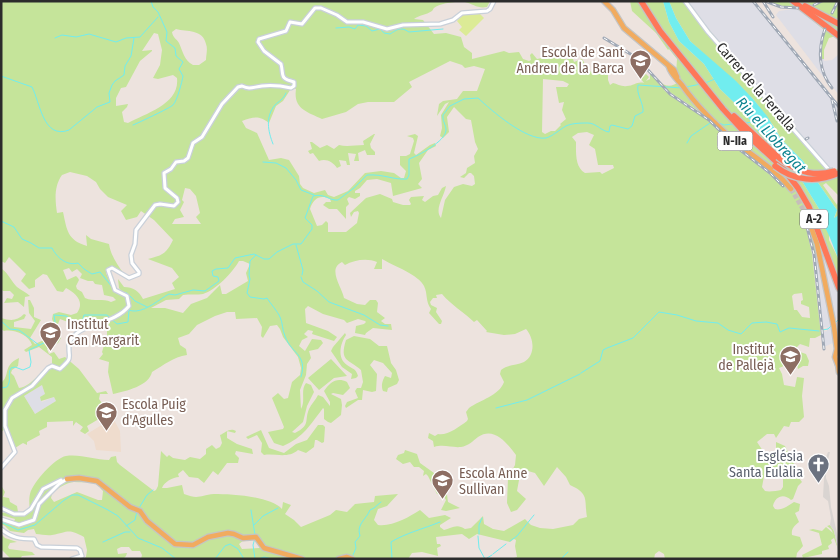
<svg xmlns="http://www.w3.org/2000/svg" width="840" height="560" viewBox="0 0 840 560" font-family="'Fira Sans Condensed',sans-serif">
	<rect width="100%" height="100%" fill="#ede3de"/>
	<!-- industrial -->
	<g fill="#dedee6">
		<polygon points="688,1 751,1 839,106 839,168 832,171 698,17"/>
		<polygon points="792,9 798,9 810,17 824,30 819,52 820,64 825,79 776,15 779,11"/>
		<polygon points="839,54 839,95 827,80 821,59 824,59 824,61 832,60"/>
		<polygon points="824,252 839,294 839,316 835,321 836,330 839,330 839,338 834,339 835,342 824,347 822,332 827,331 827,327 822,327 814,254"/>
		<polygon points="42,385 45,394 41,400 42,402 54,397 56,401 35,414 24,396"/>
	</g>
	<!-- education -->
	<polygon fill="#efdccd" points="113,418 120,431 121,452 96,450 94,441 87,434"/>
	<!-- green -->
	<g fill="#c5e49a" fill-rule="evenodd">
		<path d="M1 1H490L487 7C478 9 473 4 465 2 457 1 440 3 434 8 433 9 433 10 432 11 426 15 419 15 414 19L423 20 434 34 446 33 461 37 464 47 472 53V59L504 51 509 53 519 52 523 59 529 61 531 60 530 55 532 53 537 59 556 55 567 60 572 50V56L574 62 582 59C587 66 586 72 598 74L600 71 608 74V80L610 85 613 83C617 84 622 87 627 86 634 86 637 81 644 83L641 79 646 74 649 77 646 81 650 79V71L659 84 660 83 658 80C666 88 672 87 680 81L676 75 677 59 669 49 668 50 656 33 632 11 630 1H663L669 22 679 41 704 64 720 89 743 111 759 132 794 168 821 212 825 221V228L829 232V240L839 260V294L823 252 814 254 808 227H806L812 254 821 335 815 338H810L809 347 800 344 796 348 797 351 806 354 809 361 808 366H803L798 369 796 361 779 368 782 374 784 385 795 387 797 377 804 378 802 396 804 417 799 422H791L789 427 784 426 776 438 774 434H767L757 442 765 454 776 453V442L785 446 794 464 789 465 785 472V469L782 468 776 471H765L762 487 765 491C769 492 777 491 781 490L783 487V479L799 478 802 482 798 486 793 499 791 500C784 493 775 496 773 506L775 509C781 511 788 506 794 502L800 504 799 511 795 513 799 522C794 526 791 529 792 535L800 537 803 546 797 553 796 559H665L664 554 659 551 655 554 654 559H511L517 557 515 546 516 540 514 539 510 542 477 534 469 539 462 534 436 537 437 544H440L441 546 437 548 438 556 422 552 412 553 408 559H353L344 556 332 559H304L296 554 273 550 263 546 259 539 244 540 239 544 242 549 260 548 268 552 299 559H141L142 555 140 551H132L129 547H121L117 549 118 554 127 553 126 556 123 559H84L86 557 87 550 84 537C68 528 68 532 52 535 47 536 41 534 36 534L34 529 28 530 24 533 10 531 5 526 1 524V520L13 524 15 519 1 515V513L7 512 1 509 2 487 5 492 3 497 9 498 10 502 17 506 18 512 23 513 30 509C29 504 29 498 30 494 33 482 55 458 66 456 81 454 95 460 109 460L111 457 116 456 117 462 120 465 154 491 156 490 158 486 161 451 167 457 169 455 173 458 185 460 190 457 200 459 206 454V449L212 445 216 449 220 447 222 443 220 435C225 433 230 427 236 431L235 433 227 431V438L237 444 252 449 253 454 236 451 235 454 239 458 238 463H227L218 475 213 471 204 483 198 478 189 477 183 470 178 474 179 477C173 477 164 482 162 488H167L182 485 184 494C199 500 200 495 214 494 231 494 270 496 282 509L283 502 291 505 285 514 294 520 301 527 330 515 336 510 347 512 355 504 374 502 375 496 398 494 387 506 378 509 374 520 378 525C392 527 409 517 420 510L429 518 445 515 451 518 440 525V527L444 530C451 528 457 523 465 529L471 528 483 516 484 524 493 529 504 531 525 519 531 525 540 528 553 529 573 525 579 519 587 517C584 500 590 494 570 485L566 477 557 467 544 486 535 473 521 469 517 491 526 499 517 510 511 512 507 503 508 478 515 465 516 455C507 443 494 426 478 437 473 441 468 446 461 447 452 448 444 444 434 447L433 441 428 438 429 433 435 436 438 434C447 436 459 427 467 421L468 419 466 412 469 408C480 400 499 396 504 382L500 374 501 370C508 364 516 366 524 362 536 355 534 338 526 329L515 334 504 335 486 332 487 331 477 320 474 322C464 312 451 305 442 294L436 295 437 298H433L430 302 431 305 437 308 436 312 442 321 441 324H439L429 313 431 309C425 301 428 294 424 286 419 275 394 266 382 259V269H374L377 262C367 258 354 260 345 265L342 262C327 269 342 287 344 298L357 304 365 305 370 300H376L378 303 377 312 385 318 381 321 385 324H391L392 330 373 328 366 333 365 335 355 333 356 326 364 324 366 322 365 321 358 319 347 323 344 320 323 314 308 306 305 309 306 323 328 331 337 337 334 341 312 334 313 331 308 330 304 334 308 337 302 340 299 346 305 351 312 339 321 340 323 343 318 349 309 351 311 358 307 364 306 375 300 390 301 409C306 400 300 391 306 383L311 385 314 392 307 406 303 422 292 432 295 433C311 425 304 421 309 409 311 404 316 400 318 395L323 397 330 406V402L324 391C330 382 337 377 347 382L350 388 343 395 333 393 331 394 341 399 342 405 341 415 331 423 328 422 324 419V409L323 408C310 425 304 437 283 446L274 443 268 432 283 429 284 427 272 398 278 393 284 399 288 398 292 382 300 375 301 368 298 357 283 337 280 329 277 325 270 326 263 338 261 336 262 327 257 318 236 319 235 312H227L215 316 197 325 189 334 178 338 180 345 186 349 187 355C173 357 164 365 152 372 149 386 126 391 113 394L108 372 109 362 99 359 103 354 102 352 107 336V320C98 321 94 319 86 319L81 327 60 319 58 324V329L57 332 52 319 53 314 59 312 71 315 77 313C85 302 76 293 66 288L63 292 57 291 47 275 43 274 35 280V287L29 289 21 281 26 274 9 257 5 263 1 261ZM176 29C187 32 203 29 206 44 208 49 206 55 206 60L199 65H193C184 60 183 52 179 43 176 38 173 38 172 32ZM154 33 158 34 162 50 160 65 153 78 158 79 173 75 177 78C180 104 146 113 128 123L124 122 122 112 127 107 128 104 116 106V98L121 88 126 87 140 61 152 51V50L142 51ZM450 61 462 65 465 68 474 66 485 69 477 91H463L457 99 443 101 439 104 437 116 445 104 449 102 441 115 442 128 440 136 443 138 449 132 447 117 454 107 466 119 471 120 475 142 478 149 474 156 475 163 467 168 466 173 460 177 464 178 469 173H471L474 176 475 184 472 186 463 184 454 187 445 200 441 218C434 209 444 197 446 186L442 188 438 195 433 196 425 202 422 200 424 196 411 197 409 200 411 204 410 205H403L393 202 392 199 380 194 366 198 350 213 351 217 354 212 358 211 359 213 357 223 346 232H328V223L326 221 322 225 317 226 310 209C313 199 320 194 330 199L331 202H326L323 205 329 209H337L346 219V207L349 204 347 199 349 197 355 199 360 196V193H355V191L360 188 367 180 377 179 391 183 393 196 422 188 418 184 422 179 419 163 428 150 436 146 435 143 430 145 416 155 414 153 418 136 415 134 407 136 413 138 414 141 410 154 406 156H400V165L406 171 404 178H401L394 173 381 171 365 173 348 191 334 197 328 195 325 190 314 193 303 188 300 184 299 176 289 160 281 158 269 160 257 133 246 128 242 121C253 117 259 115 269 123L276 106 283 101 292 87 296 89C293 109 307 112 322 119L346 112 358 104 368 102H394L412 87 409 82ZM543 79 563 81 569 84 567 87H556L559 103 564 102 562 110 566 119 560 124 561 125 555 131H551L545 134 542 132ZM665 89 702 113 766 167 784 186 739 150 710 121 672 97 664 90ZM587 132 594 135 589 145 595 149 598 165H613L614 168 602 174 600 172 585 173C575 167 576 153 576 142L572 137 578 133ZM70 172 87 176 96 182 100 189 108 197 127 205 121 211 126 220 137 217 141 211 154 220 173 240C166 254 163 255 148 259L172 268 179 277 172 283 175 289 143 299C139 291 133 287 124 287L118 279 119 288 122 292 121 294 115 292 106 273V269L110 267 124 274C117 264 111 256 109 244L91 239 86 235 87 246C67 240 67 230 63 212L57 213C55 200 54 186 62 175ZM185 188 190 189 196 196 200 213 196 217 201 224H172L175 219 184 217 180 210 184 202 182 200ZM239 261H243L250 264 246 273 248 281 226 294H222L220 285 207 298 191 304 183 313 165 308H151L166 300 179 299 183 295C189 294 198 295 203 294 216 290 233 272 239 261ZM69 268 72 272 77 269 82 274 80 278 88 281H93L95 284 102 285 104 295 113 297 116 300 111 302C103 298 94 302 85 298L82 292 77 289 76 286 79 280 78 278 76 276 67 280 63 270ZM802 293 803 300 801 301V304L809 307 810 318 802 317 797 310H794L792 296 794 294ZM90 481 97 482 101 489 103 491 102 500H98L77 492 54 502 51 498 52 494C58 488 65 483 74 482 80 482 84 483 90 481Z"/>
		<polygon points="669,1 688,1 698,17 832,171 839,168 839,196 826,183 823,185 837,205 839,199 839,215 834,219 837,210 803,161 781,139 776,129 753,99 690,41 676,18"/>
		<polygon points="766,1 820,1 813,4 814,5 824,1 837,1 833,13 839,1 839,37 836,36 829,38 824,50 824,59 821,59 821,44 825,29 824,30 798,8 777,5"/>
		<path d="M374 134H375L370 144 371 148 375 152V155H367L365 150 358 153 359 161H354L356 154 348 153 350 165H347L346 161 339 160 341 166 337 168C333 162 326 158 319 161L313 153 310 154 308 151 312 149 310 142H312L320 148 327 145 334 149 339 145C347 147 355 145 364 145L363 141Z"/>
		<path d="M1 265 2 269C8 273 12 282 17 287 22 291 26 292 30 296L25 297 24 307 18 302 4 303 7 298 12 299 14 295 10 291H3L1 289Z"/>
		<path d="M28 300H30L34 308V317L41 320 30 338 35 344 44 340 51 331 61 338 58 343 47 349 49 354 54 352 59 359 65 357 79 369 97 393 106 391 108 394H100L99 399 109 413 87 426 89 431 85 434 80 431 83 427 76 422 73 426V421L47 422V427L39 431 40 435 27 442V445L23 443 15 448 13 444 9 430 5 429 1 432V383C11 375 2 366 19 358L18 366 12 370 11 373 14 376 19 388C33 386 40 370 52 364V357L39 347 26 352 24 350 32 345C29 335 14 329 4 331L1 329V318C11 321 17 321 24 314L26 315 24 319 14 322V327L31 329 35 321 29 313ZM42 385 45 394 40 397 41 401 54 397 56 401 35 414 24 396Z"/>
		<path d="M345 333 346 335C340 344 337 358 347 365 352 369 356 368 358 376L356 378 351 379 352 374 342 367 331 351 333 347Z"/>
		<path d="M354 336 370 339 379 346H387L391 363 396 370 399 380 397 384 388 388 387 392 383 391C381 386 382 381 385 376L391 378 392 373 383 363 374 360 370 365 377 374 376 391 372 392 363 390 362 400H358L346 408 345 406 347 402 358 398 355 391 357 388H361L363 382 361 370C349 359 339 362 346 340Z"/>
		<polygon points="331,359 347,376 334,378 319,390 308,378"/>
		<path d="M318 425H323L325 427 324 442 322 443 317 440H315L314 447 306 453 298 450C288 459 275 453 264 455L261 452 262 443 257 435 248 439 246 437 261 430 269 448 284 453 296 444 307 440Z"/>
		<polygon points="405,450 417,454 420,463 434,473 446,487 448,502 460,508 446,511 441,510 446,500 443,495 437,494 428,476 426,474 423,476 424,471 419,467 414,467 410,462 403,464 396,459 398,455 404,453"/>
		<polygon points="830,525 834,531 838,549 834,538 831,540 832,543 828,546 829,549 822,551 822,554 803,558 802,555 822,545 819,533 809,530 813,529 822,531 826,527 833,533 831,529 827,526"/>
		<polygon points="1,534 5,538 17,542 10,543 8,547 9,549 32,552 35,555 22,556 20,559 11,559 1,549"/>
	</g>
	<!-- pitch -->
	<polygon fill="#dceb96" points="480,14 484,18 466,36 459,30 462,27 457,21 462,15"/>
	<!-- plaza -->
	<polygon fill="#d9d4d1" points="828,452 830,452 826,467 826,478 829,486 831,507 839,542 838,549 834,531 830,525 831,518 828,501 823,497 825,460"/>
	<!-- water -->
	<path fill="#71edef" d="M663 1H669L676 18 690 41 736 81 753 99 767 116 781 139 803 161 837 210 834 218 839 215V260C835 252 829 233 825 228V221L821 212 794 168 759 132 743 111 720 89 704 64 679 41 669 22Z"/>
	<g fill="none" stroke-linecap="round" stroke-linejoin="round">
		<!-- stream -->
		<g stroke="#71edef" stroke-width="1">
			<polyline points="40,2 42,1"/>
			<path d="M336 28 349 27 355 29 358 25 366 26 372 31 380 29 384 33 390 34C397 30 400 26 409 32L443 29"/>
			<polyline points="55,38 62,35 76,37 89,34 116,42 126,38 140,37 158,17"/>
			<path d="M1 76 32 87C40 102 43 140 69 130L97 107 110 102 109 93 112 85 115 81 124 75 125 66 131 56 134 38"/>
			<polyline points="705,83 715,79"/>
			<polyline points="686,87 701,84"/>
			<polyline points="717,122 724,125 733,124"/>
			<polyline points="745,123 753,122"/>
			<path d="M133 125C138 123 170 108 173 105 177 101 182 82 183 76L179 69 183 62 176 56 175 48 166 41 167 32 158 12 153 7 151 1"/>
			<polyline points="687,143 691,136 710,123"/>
			<path d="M273 144C268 131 265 117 275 105 279 101 283 100 286 93"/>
			<polyline points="263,162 276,163 286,168 296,180 301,190 314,195"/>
			<path d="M1 221 14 227 22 239 31 243 39 248H52C57 258 67 266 78 263L84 269 92 274 100 272 113 288"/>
			<polyline points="296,245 303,270 302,275"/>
			<path d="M256 255 250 261 249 275 250 279 247 293 250 297 264 299 267 298C270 303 278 312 280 317 283 323 282 330 285 336 291 354 308 354 301 377"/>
			<polyline points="301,277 303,282 317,291 329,302 364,315 380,325 388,326"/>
			<polyline points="121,292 127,293 135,301 147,307"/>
			<polyline points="1,321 10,329 19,330 39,345"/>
			<polyline points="835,323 839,319"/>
			<polyline points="822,330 828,329 832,325"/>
			<polyline points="581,373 600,361 603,350 607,348 633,338 659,312 677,315 696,321 718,323 728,330 741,334 752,323 766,322 777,324 780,332 789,328 819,331"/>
			<path d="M1 388 7 387C12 380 7 374 11 368L15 367 23 370 30 367 31 362 29 350 50 340 56 329 54 315 66 316 79 324 82 322 84 315H107L117 324 128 322 129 310C142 315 158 300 169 294L175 295 193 290 205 291 219 281 218 277 213 276 212 271 216 269 228 268 235 258 254 254 264 259H269L277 252 293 244H301L312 229V225L305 218 313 196C325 193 329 201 338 200L354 188 367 175C384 174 393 180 407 179L409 175V159C418 156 446 141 446 130 446 125 442 120 443 115L450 106 464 99 478 98C491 110 526 141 546 138 553 136 559 130 566 126 572 123 582 123 588 123 596 123 601 131 609 132L610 126 612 125 628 129 632 126 635 116 643 112C644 103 636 95 638 85L682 88"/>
			<polyline points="496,408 527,400 580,374"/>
			<polyline points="139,508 147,495 153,490"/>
			<polyline points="251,510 255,535"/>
			<polyline points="1,522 18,530 35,525 63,501 72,495 78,495 108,510 118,516 138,538 162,548 176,559"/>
			<polyline points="254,525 263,516 278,508"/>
			<polyline points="126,526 135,520 137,511"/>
			<polyline points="479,534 479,525 482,518"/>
			<polyline points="478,536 479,548 485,559"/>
			<polyline points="255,538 253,545 255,559"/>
			<polyline points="510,541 517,536 534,515"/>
			<polyline points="103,542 125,532 130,532"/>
			<polyline points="493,554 506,544"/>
			<path d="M353 555 356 548 355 542 360 536C356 524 366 520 370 510L374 508 381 502"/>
			<polyline points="487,558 492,555"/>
			<polyline points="215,559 225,546 230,544 238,549 244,559"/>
			<polyline points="258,559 264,557 272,559"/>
			<path d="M392 559 391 542C406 533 423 529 440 522"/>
			<polyline points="561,559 568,552"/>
		</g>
		<!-- major-tunnel -->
		<polyline stroke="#c6beba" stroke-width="4.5" stroke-dasharray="4.5 2" stroke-linecap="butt" points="791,189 807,216"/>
		<defs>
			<g id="minor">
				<polyline points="685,1 708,32 830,171"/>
				<path d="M1 468 15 452 5 426V410L12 398 32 386 48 368 52 366 60 369C74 356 68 360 69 343 78 322 113 326 129 306L127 296 115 290 108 270 112 268 129 278 139 274V272L132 263 131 255 135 244 136 230 155 205 160 204 174 206 178 202 177 198 165 188 164 173 171 169 176 162 184 161 188 158 193 143 202 137 222 104 238 87 242 86C250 90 253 87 262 86 271 85 282 86 291 88L294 86V82C279 78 284 76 281 64L264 51 258 42 259 39 286 31 290 22 302 24 315 8H321L337 15 347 22H363L387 29 403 25 440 24 453 20 462 13 487 11 490 9 494 1"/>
				<polyline points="1,508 14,514 24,514 31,509 43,489 61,480"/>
				<polyline points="1,519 19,525 34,520 39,504 59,484 67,479"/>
				<path d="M1 529C12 538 20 539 34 539L37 545 41 547 77 548 80 550 82 556 72 559"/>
			</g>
			<g id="major">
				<polyline points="604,1 613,10 624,28 674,70 677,77"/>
				<path d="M669 67C671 74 677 79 682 85 698 108 717 126 738 144 757 159 776 170 791 189"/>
				<polyline points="807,216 817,244 824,278 834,327 837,349 835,357 838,365"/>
				<polyline points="838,363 839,372"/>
				<polyline points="67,479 79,478 97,481 130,507 140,511 147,521 175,544 193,545 208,537 228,533 234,534 243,538 256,537 264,548 302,559"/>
				<polyline points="339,559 347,557 352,559"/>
			</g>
			<g id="highway">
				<polyline points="641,1 660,31 723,109 745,133 782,167 798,188 809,207 839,288"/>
				<polyline points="793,1 839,36"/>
				<polyline points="805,6 839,24"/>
				<polyline points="734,116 778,157"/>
			</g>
		</defs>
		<!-- minor casing -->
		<use href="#minor" stroke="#c9d0d9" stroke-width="5.5"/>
		<!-- major casing -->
		<use href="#major" stroke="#c4c4c4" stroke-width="7"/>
		<!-- highway casing -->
		<use href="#highway" stroke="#c4c4c4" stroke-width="8"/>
		<!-- minor -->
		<use href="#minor" stroke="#fff" stroke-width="3"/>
		<!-- major -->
		<use href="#major" stroke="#f1ab5f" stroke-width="4.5"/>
		<!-- highway -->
		<use href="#highway" stroke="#fe7758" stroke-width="5.5"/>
		<defs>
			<g id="rail">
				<polyline points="753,1 839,107"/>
				<polyline points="763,1 773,17"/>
				<polyline points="765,1 781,7 798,8"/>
				<polyline points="814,5 822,1"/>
				<polyline points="832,13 838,1"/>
				<path d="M825 29C818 49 818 70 832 88"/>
				<polyline points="604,38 637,58 670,94 709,120 739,149 770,173 783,186"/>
				<polyline points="832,100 837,121"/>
				<polyline points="806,139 808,138"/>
				<polyline points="807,227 814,254 824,349"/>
			</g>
		</defs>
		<!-- rail casing -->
		<use href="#rail" stroke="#a0a9b6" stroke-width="3"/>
		<!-- rail -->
		<use href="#rail" stroke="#fff" stroke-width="1" stroke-dasharray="4" stroke-linecap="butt"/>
		<defs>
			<g id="highway-bridge">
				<path d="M778 157C795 171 813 178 834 171"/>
				<path d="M775 166C794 181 817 183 839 173"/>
			</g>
		</defs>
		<!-- highway-bridge casing -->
		<use href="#highway-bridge" stroke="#c4c4c4" stroke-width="8" stroke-linecap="butt"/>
		<!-- highway-bridge -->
		<use href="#highway-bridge" stroke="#fe7758" stroke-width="5.5"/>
	</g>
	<!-- icons -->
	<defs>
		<symbol id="school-pin" viewBox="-11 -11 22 30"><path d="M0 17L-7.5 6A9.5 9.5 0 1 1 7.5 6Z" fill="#8d6e63" stroke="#fff"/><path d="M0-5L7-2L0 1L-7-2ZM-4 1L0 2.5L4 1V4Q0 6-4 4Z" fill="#fff"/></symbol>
		<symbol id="church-pin" viewBox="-11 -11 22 30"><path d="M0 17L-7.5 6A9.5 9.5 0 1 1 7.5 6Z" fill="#6b7280" stroke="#fff"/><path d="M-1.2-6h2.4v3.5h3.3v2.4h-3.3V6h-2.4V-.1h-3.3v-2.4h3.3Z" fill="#fff"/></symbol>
	</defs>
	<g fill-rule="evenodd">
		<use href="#school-pin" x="628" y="48" width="25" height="34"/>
		<use href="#school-pin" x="38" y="320" width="25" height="34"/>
		<use href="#school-pin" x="778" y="344" width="25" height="34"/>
		<use href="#school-pin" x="94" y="400" width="25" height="34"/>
		<use href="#church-pin" x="806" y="452" width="25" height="34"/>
		<use href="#school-pin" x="430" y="468" width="25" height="34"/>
	</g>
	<g text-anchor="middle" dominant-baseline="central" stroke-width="4" stroke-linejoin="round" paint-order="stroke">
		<!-- shield labels -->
		<g fill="#fff" stroke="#6b6b6b" stroke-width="1">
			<rect x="717.5" y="131.5" width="35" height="19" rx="4"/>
			<rect x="800" y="209.5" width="28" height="19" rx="4"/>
		</g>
		<g font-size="12" font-weight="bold" fill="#2c2c2c">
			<text x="735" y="141">N-IIa</text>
			<text x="814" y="219">A-2</text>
		</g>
		<!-- education labels -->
		<g font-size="14" fill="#785e54" stroke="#fff" text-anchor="start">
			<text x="624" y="52" text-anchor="end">Escola de Sant<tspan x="624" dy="16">Andreu de la Barca</tspan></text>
			<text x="67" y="324">Institut<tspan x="67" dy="16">Can Margarit</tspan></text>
			<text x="774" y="349" text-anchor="end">Institut<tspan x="774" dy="16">de Pallejà</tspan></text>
			<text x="122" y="404">Escola Puig<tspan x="122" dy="16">d'Agulles</tspan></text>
			<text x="459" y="473">Escola Anne<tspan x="459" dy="16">Sullivan</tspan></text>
		</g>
		<!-- street labels -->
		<g font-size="14" fill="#2c2c2c" stroke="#fff">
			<text transform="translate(756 87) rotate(49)">Carrer de la Ferralla</text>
		</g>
		<!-- worship labels -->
		<g font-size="14" fill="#5b616d" stroke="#fff" text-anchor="end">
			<text x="803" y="456">Església<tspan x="803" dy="16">Santa Eulàlia</tspan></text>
		</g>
		<!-- water labels -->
		<g font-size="15" font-style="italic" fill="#0d8390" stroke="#fff">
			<text transform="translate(771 135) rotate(48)">Riu el Llobregat</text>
		</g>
	</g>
	<!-- border -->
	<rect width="840" height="560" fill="none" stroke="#2c2c2c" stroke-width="5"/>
</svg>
